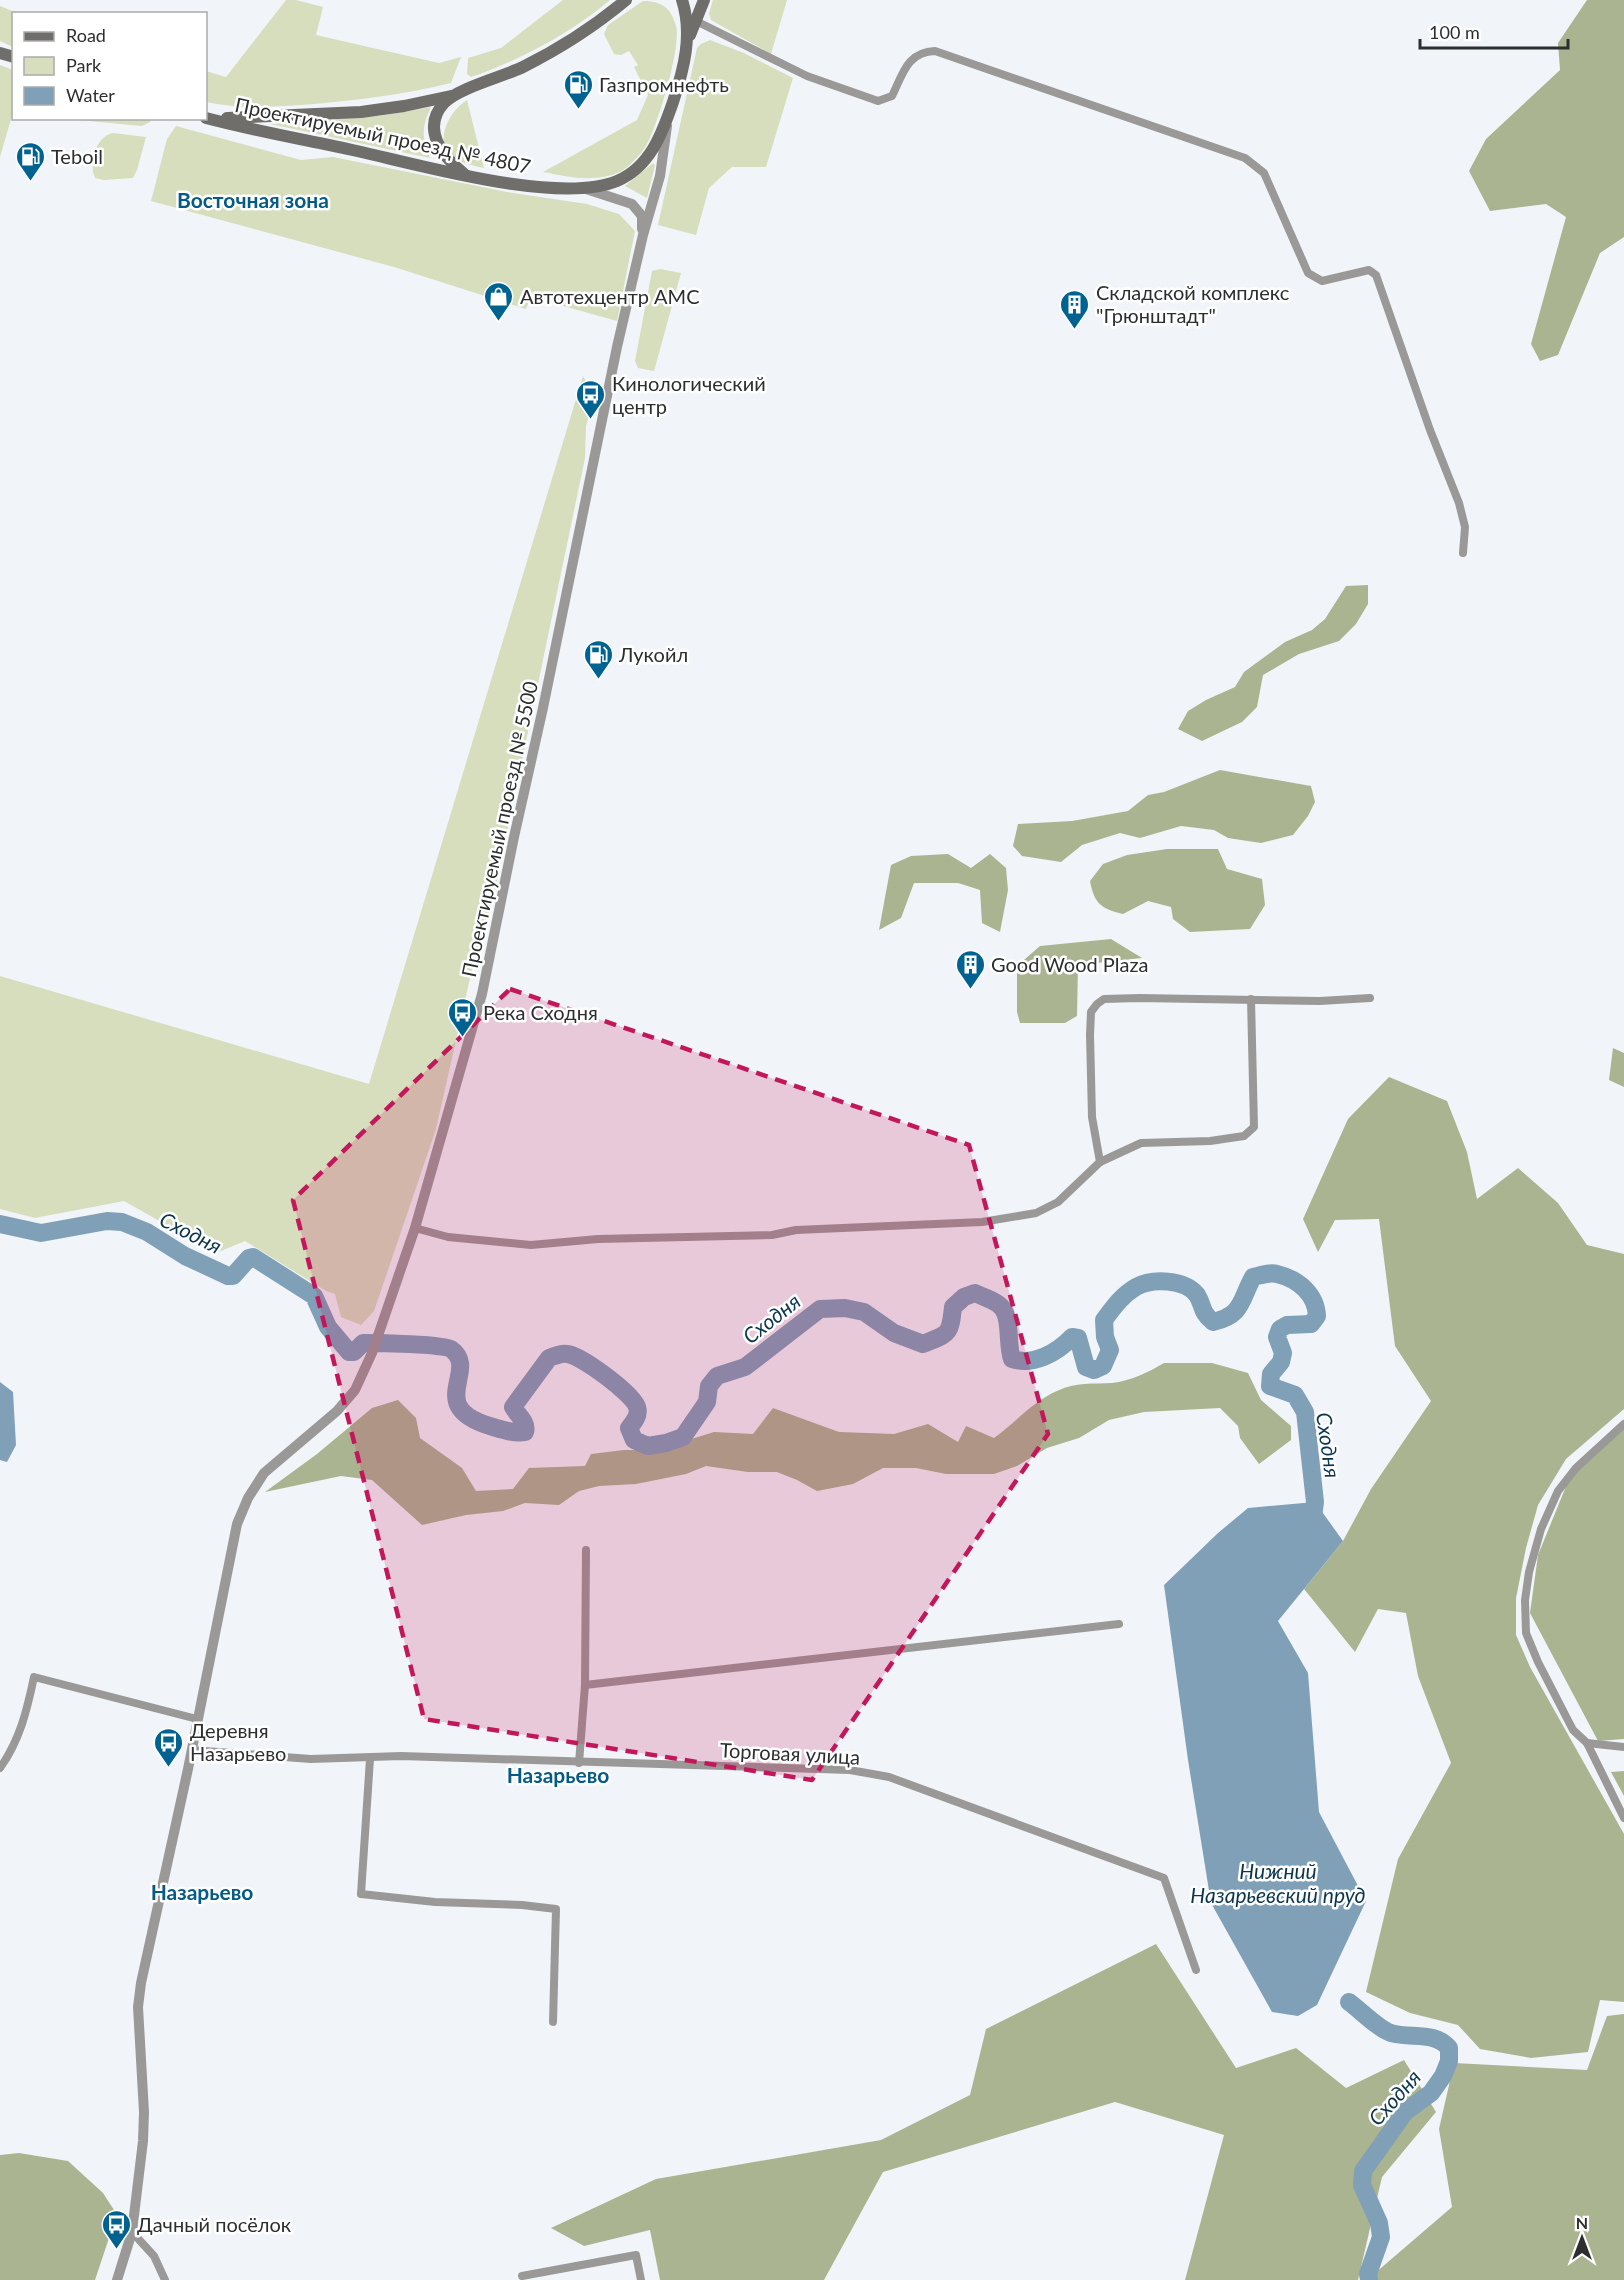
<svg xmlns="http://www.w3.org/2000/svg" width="1624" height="2280" viewBox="0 0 1624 2280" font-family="Lato,sans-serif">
	<rect width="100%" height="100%" fill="#f1f5f9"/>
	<!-- green -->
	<g fill="#d6debd">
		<path d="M286 0H296L323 7 316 35 439 63 461 57 451 83C402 95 352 101 301 105 269 107 237 109 206 102V71L226 77Z"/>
		<path d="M563 0H610C571 33 527 56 480 74L471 77 467 74 468 58 501 48Z"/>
		<polygon points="713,0 787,0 771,54 711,20 709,13"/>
		<path d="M643 1C661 1 671 7 676 26 682 45 657 128 646 146 641 154 628 168 620 172 593 183 570 177 543 172L637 120 648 95 634 67 638 65 629 51 621 55 614 54 604 34 608 25Z"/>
		<polygon points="0,6 17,13 14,14 13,47 0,41"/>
		<polygon points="710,40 744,53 793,78 766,167 732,167 709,188 696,235 658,225 697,48 701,44"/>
		<polygon points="0,65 13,70 13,112 0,157"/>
		<path d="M467 100 484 168C471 165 458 163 449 153 435 136 452 109 467 100Z"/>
		<path d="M431 107C421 129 422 136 430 158L270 124 379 116Z"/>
		<polygon points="67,119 151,119 150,122 142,126"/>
		<polygon points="176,126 301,160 333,157 507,192 587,204 619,214 635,231 617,321 531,297 526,309 394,267 151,201 167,139"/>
		<path d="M113 133 146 137 137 170 133 178 104 180 95 178C88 163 96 136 113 133Z"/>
		<polygon points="653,163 655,165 647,198 625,186"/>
		<polygon points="660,269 681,273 654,371 638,368 635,361 652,271"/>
		<polygon points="583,376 594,398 586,426 585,458 493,900 475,956 436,1129 374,1311 361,1325 341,1317 335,1294 326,1291 245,1241 216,1253 124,1201 35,1218 0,1209 0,976 369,1084"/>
	</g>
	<!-- forest -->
	<g fill="#abb490">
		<polygon points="1587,0 1624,0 1624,237 1600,253 1558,355 1540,361 1531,344 1566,217 1546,204 1490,211 1469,171 1486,139 1560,70 1558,43"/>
		<polygon points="1368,585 1368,604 1356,624 1339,641 1299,654 1263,675 1257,707 1242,722 1202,741 1178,729 1188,711 1206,700 1235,687 1244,672 1285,642 1312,630 1325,619 1346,586"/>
		<polygon points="1220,770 1311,786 1315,802 1308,816 1293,835 1261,843 1228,838 1214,830 1181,826 1140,838 1120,833 1082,845 1061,862 1022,856 1013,846 1018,824 1072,821 1128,811 1148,795 1164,792"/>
		<path d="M1167 849H1218L1227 869 1262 879 1265 905 1250 929 1190 932 1173 919 1171 907 1148 901 1123 914C1101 909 1094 903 1090 881L1103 864 1127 855Z"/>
		<polygon points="948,854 971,868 990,854 1006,868 1008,890 1000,932 982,923 980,890 958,883 914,883 901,918 879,930 891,865 911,856"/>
		<polygon points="1111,939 1142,958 1078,965 1077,1016 1065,1023 1020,1023 1017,1012 1017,966 1040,946"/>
		<polygon points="1613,1048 1624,1053 1624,1087 1609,1080"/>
		<polygon points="1389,1077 1447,1101 1467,1152 1477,1199 1518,1168 1558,1203 1587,1245 1624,1254 1624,1409 1566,1459 1538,1505 1526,1548 1516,1598 1516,1635 1530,1667 1624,1834 1624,2002 1600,2000 1588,2052 1531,2058 1480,2049 1458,2025 1410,2013 1366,1992 1398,1859 1451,1763 1418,1676 1406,1613 1378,1609 1355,1652 1304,1589 1343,1541 1371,1489 1431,1401 1395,1346 1379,1219 1335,1220 1318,1252 1303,1219 1348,1119"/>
		<path d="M1164 1363H1212L1248 1373 1261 1400 1291 1426V1440L1259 1464 1240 1438 1238 1426 1220 1408 1144 1412 1109 1420 1079 1438 1047 1448 1017 1466 994 1474H946L916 1468H883L853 1484 817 1491 797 1480 777 1472H748L706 1466 686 1474 636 1484 599 1486 579 1491 559 1505 525 1503 503 1511 466 1515 422 1525 372 1480 341 1476 265 1492 317 1454 372 1408 398 1400 416 1418 420 1438 462 1468 476 1491 513 1489 529 1468 585 1466 591 1454 624 1450H656L714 1432 753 1434 773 1408 839 1432 894 1434 928 1424 958 1442 966 1426 994 1438C1015 1423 1033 1401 1057 1391 1076 1382 1093 1384 1112 1383 1130 1381 1149 1372 1164 1363Z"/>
		<polygon points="1624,1428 1624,1739 1598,1741 1530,1613 1538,1555 1569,1479"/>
		<polygon points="1624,1771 1624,1796 1611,1772"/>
		<polygon points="1156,1944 1236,2068 1296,2048 1346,2088 1404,2060 1436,2112 1382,2177 1358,2280 1185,2280 1224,2135 1115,2102 883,2172 824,2280 660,2280 650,2230 584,2246 551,2228 656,2179 881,2140 970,2095 986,2029"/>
		<polygon points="1624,2014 1624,2280 1367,2280 1452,2207 1439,2129 1454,2063 1587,2070 1607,2016"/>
		<polygon points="19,2153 68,2161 103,2193 114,2210 112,2229 95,2280 0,2280 0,2155"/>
	</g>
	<!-- water -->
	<g fill="#80a0b8">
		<polygon points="0,1382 13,1392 16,1445 7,1462 0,1460"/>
		<polygon points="1315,1502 1343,1541 1278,1621 1308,1673 1319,1812 1366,1901 1317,2005 1298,2016 1272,2012 1211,1903 1188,1760 1164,1585 1218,1533 1248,1508"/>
	</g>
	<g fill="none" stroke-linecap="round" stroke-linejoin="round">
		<!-- river -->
		<g stroke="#80a0b8" stroke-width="18">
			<path d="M0 1224 41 1233 107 1221 122 1222 147 1232 185 1256 228 1276H233L249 1258 253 1257 314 1296 328 1327 349 1352H354L363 1343C377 1343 445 1344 451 1349 481 1370 422 1407 493 1427 503 1430 515 1434 525 1432 528 1422 517 1415 513 1407L549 1358C554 1356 562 1353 567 1354 581 1355 633 1394 637 1407 640 1415 634 1422 629 1428L634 1440 648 1446 666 1443 683 1437 707 1402 709 1386 717 1376 745 1367 820 1309 845 1308 864 1312 894 1333 923 1344C949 1333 950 1336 953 1307L964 1297 975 1293C983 1297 991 1299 998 1304 1013 1314 1006 1343 1012 1359 1033 1366 1057 1353 1072 1337L1078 1338 1086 1367 1094 1370 1103 1366 1110 1350 1105 1337 1104 1320C1113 1308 1122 1295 1136 1287 1152 1278 1185 1279 1197 1295 1204 1306 1200 1311 1213 1322 1243 1315 1240 1301 1253 1277 1261 1275 1270 1272 1277 1274 1298 1279 1316 1294 1317 1316L1311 1324 1287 1325 1280 1329 1277 1337 1283 1353 1281 1362 1271 1374 1270 1386 1295 1395 1305 1412 1315 1502 1312 1525"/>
			<path d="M1349 2002C1360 2010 1380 2030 1391 2033 1411 2039 1435 2031 1449 2048V2061L1443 2076 1431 2093 1405 2112 1363 2171 1362 2185 1379 2223 1381 2237 1368 2274 1369 2280"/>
		</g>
		<!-- minor -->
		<g stroke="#9a9997" stroke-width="8">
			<path d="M696 21 807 76 878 101 892 96C903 74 907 52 935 51L1245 158 1264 173 1308 273 1322 281 1369 270 1376 275 1430 430 1459 503 1465 527 1463 553"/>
			<polyline points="1100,1162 1141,1143 1210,1141 1244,1136 1254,1127 1251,999"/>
			<polyline points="415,1228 448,1237 531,1245 598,1239 772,1235 796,1230 982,1222 1036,1213 1058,1202 1100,1162 1092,1117 1090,1035 1091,1012 1097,1004 1104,999 1139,998 1320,1001 1370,998"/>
			<polyline points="1624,1424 1576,1468 1558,1491 1541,1529 1529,1572 1525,1600 1526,1633 1538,1662 1573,1730 1587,1743 1624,1818"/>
			<polyline points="585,1685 1119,1624"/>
			<polyline points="1587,1743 1624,1747"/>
			<polyline points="191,1750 311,1759 401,1756 850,1770 889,1777 1164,1878 1196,1970"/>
			<polyline points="370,1759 361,1894 435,1902 522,1905 556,1909 553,2022"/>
			<polyline points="579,1763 585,1685 586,1550"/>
			<path d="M0 1768C20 1740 27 1710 34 1677L197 1719"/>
			<polyline points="132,2232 154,2256 165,2280"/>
			<polyline points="522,2276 636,2255 641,2280"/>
		</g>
		<!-- tertiary -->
		<g stroke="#9a9997" stroke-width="10">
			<polyline points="586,189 632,204 642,216 642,229"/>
			<polyline points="117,2280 132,2232 143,2141 144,2112 138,2007 141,1983 188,1769 237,1524 248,1498 264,1473 337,1411 355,1390 372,1353 415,1228 482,994 514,837 543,708 617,347 643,235 660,176 667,126"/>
		</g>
		<!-- secondary -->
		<g stroke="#6f6e6b" stroke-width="12">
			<polyline points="690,35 704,0"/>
			<polyline points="0,53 14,57"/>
			<path d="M206 118C255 131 307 140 357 151 420 165 559 205 617 181 650 167 662 134 673 102 684 69 693 34 682 0"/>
			<polyline points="227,118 361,112 404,106 451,96"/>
			<path d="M463 173C442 156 421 128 444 103 458 88 502 77 523 67 559 49 595 26 626 0"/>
		</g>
	</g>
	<!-- marked area -->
	<path fill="#c2185b" fill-opacity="0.2" stroke="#c2185b" stroke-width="4.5" stroke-dasharray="12 8" stroke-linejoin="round" d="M510 989 969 1145 1048 1434 812 1780 424 1719 293 1200Z"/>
	<!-- icons -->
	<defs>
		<symbol id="fuel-pin" viewBox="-11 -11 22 30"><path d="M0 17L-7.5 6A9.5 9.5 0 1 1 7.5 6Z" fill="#006291" stroke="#fff"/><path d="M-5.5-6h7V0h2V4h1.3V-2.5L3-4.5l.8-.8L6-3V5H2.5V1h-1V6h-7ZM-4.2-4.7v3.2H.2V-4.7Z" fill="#fff"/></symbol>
		<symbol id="shop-pin" viewBox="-11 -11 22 30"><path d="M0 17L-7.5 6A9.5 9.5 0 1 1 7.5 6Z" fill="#006291" stroke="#fff"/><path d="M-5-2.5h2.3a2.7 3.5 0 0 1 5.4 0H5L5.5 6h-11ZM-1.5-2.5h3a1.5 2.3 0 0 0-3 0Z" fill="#fff"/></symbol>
		<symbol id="building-pin" viewBox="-11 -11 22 30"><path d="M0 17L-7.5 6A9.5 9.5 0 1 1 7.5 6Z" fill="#006291" stroke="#fff"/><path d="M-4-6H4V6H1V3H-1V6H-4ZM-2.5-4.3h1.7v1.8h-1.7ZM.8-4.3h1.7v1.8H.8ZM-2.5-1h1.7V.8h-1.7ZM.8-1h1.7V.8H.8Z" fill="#fff"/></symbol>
		<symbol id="bus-pin" viewBox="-11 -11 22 30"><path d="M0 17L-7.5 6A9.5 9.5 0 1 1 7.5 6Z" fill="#006291" stroke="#fff"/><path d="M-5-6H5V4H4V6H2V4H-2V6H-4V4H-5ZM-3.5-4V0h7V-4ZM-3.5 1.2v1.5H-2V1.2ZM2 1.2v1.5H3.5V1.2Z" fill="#fff"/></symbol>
	</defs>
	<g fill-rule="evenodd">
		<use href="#fuel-pin" x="562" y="68" width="33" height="45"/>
		<use href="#fuel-pin" x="14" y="140" width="33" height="45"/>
		<use href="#shop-pin" x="482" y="280" width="33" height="45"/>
		<use href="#building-pin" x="1058" y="288" width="33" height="45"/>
		<use href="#bus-pin" x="574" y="378" width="33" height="45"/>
		<use href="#fuel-pin" x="582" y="638" width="33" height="45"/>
		<use href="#building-pin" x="954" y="948" width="33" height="45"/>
		<use href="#bus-pin" x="446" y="996" width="33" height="45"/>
		<use href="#bus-pin" x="152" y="1726" width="33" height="45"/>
		<use href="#bus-pin" x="100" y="2208" width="33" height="45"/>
	</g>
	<g text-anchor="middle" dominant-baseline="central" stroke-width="5" stroke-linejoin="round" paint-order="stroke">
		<!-- poi labels -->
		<g font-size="20" fill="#2c2e2f" stroke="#fff" text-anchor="start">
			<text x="599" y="84">Газпромнефть</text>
			<text x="51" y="156">Teboil</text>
			<text x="1096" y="292">Складской комплекс<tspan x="1096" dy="23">"Грюнштадт"</tspan></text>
			<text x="520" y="296">Автотехцентр АМС</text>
			<text x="612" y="383">Кинологический<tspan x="612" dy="23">центр</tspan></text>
			<text x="619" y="654">Лукойл</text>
			<text x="991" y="964">Good Wood Plaza</text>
			<text x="483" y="1012">Река Сходня</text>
			<text x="190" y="1730">Деревня<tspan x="190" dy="23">Назарьево</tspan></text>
			<text x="137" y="2224">Дачный посёлок</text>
		</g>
		<!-- street labels -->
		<g font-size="20" fill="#2c2e2f" stroke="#fff">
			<text transform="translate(383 135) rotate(12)">Проектируемый проезд № 4807</text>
			<text transform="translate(499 829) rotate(-78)">Проектируемый проезд № 5500</text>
			<text transform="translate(790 1753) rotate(3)">Торговая улица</text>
		</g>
		<!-- neighbourhood labels -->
		<g font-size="21" font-weight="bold" fill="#045b86" stroke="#fff">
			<text x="253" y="199">Восточная зона</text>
			<text x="558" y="1774">Назарьево</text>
			<text x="202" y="1891">Назарьево</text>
		</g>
		<!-- water labels -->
		<g font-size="21" font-style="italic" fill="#0c3650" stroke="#fff">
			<text transform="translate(191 1232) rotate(27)">Сходня</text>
			<text transform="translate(771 1318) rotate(-38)">Сходня</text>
			<text transform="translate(1329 1445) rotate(82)">Сходня</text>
			<text x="1278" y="1870">Нижний<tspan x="1278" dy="24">Назарьевский пруд</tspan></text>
			<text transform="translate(1394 2097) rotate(-48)">Сходня</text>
		</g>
	</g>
	<!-- legend -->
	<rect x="12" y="12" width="195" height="108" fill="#ffffff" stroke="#ababac" stroke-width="1.5"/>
	<rect x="24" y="32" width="30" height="9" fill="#6f6e6b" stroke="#ababac" stroke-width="1.5"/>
	<text x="66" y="42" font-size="18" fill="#2c2e2f">Road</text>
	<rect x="24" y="57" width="30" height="18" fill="#d6debd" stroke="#ababac" stroke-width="1.5"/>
	<text x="66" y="72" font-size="18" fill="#2c2e2f">Park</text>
	<rect x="24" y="87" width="30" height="18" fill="#80a0b8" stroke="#ababac" stroke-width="1.5"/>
	<text x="66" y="102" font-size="18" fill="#2c2e2f">Water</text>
	<!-- north arrow -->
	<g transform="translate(1582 2238)" stroke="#ffffff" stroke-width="4.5" paint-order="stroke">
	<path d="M0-4.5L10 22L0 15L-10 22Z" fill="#2c2e2f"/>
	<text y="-9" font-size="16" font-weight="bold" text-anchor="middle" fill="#2c2e2f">N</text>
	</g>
	<!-- scale -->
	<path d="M1420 39v9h148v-9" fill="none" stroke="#2c2e2f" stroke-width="3"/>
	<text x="1429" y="39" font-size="18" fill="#2c2e2f" stroke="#ffffff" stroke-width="4.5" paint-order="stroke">100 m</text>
</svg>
